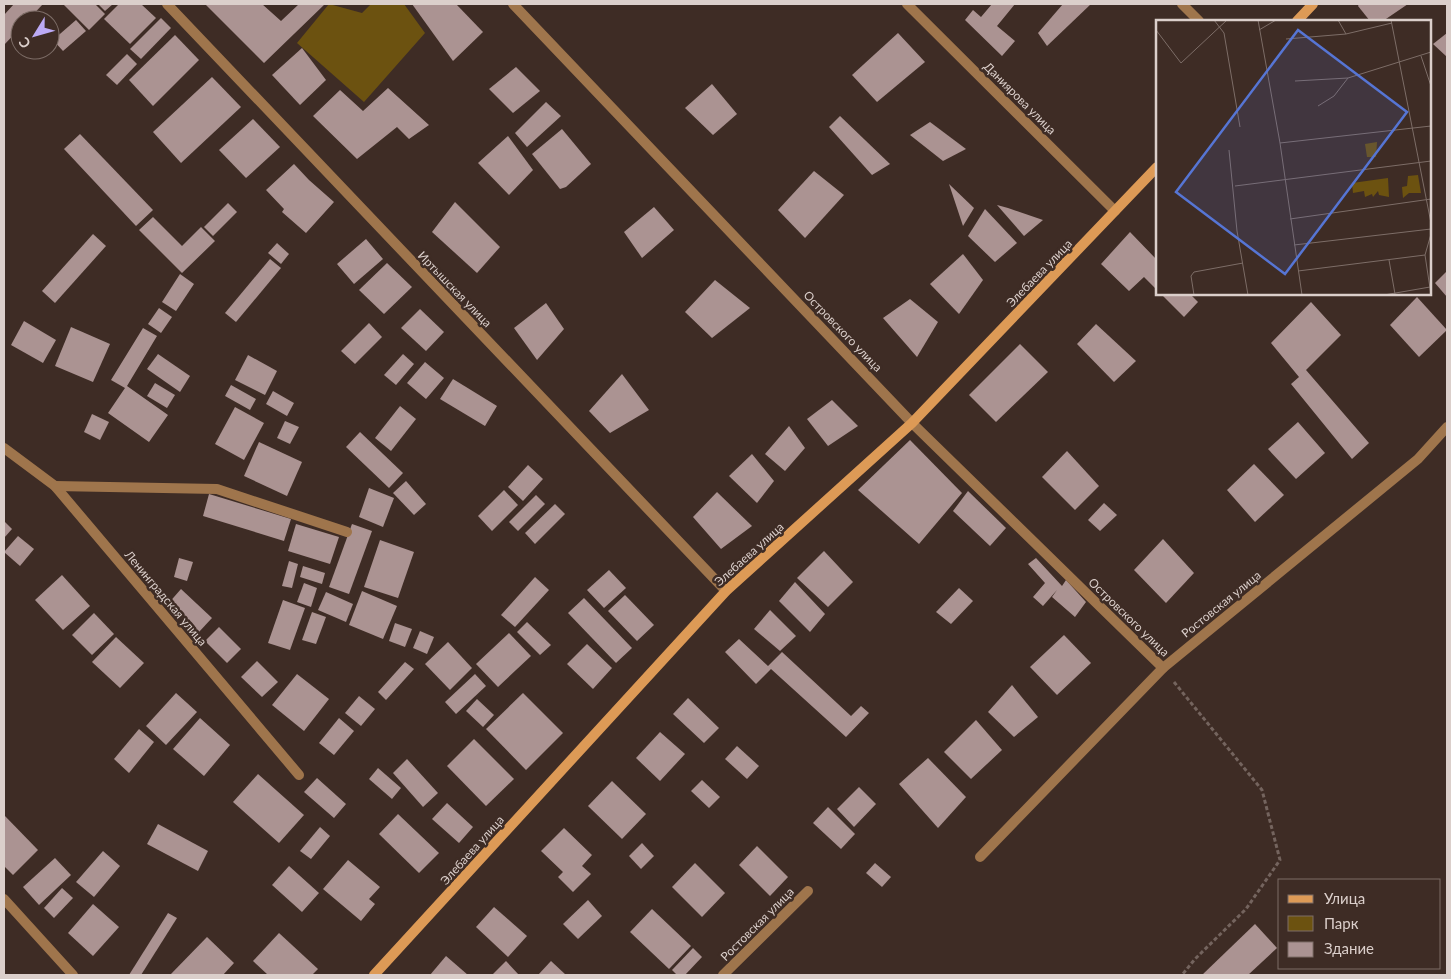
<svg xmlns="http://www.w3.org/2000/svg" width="1451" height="979" viewBox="0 0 1451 979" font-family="Lato,sans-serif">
	<rect width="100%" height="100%" fill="#3e2c25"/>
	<!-- green -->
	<polygon fill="#6c5210" points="329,4 362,13 371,4 404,4 425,33 364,102 297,43"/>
	<!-- building -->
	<g fill="#ab9392">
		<polygon points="14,4 43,4 28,20 20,20 20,28 4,45 4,15"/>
		<polygon points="63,4 95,4 105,14 89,30"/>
		<polygon points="98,4 113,4 105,11"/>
		<polygon points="119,4 141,4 156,18 130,44 104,19"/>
		<polygon points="205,4 262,4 281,21 299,4 325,4 264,63"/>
		<polygon points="412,4 456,4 483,32 453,61"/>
		<polygon points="992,4 1015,4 997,26 1015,41 1002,56 965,20 973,10 981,17"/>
		<polygon points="1063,4 1091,4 1047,46 1038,33"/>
		<polygon points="1359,4 1408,4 1383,21 1370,21 1358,6"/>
		<polygon points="161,18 171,28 141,59 130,49"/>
		<polygon points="76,20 86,31 63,51 53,40"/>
		<polygon points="898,33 925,62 877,102 852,75"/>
		<polygon points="1447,33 1447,57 1433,44"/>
		<polygon points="175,35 199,60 153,106 129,80"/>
		<polygon points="302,48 326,80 300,105 272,75"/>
		<polygon points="127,54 137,64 117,85 106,75"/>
		<polygon points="516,67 540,91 513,113 489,89"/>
		<polygon points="212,77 241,107 181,163 153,132"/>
		<polygon points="712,84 737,114 713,135 685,108"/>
		<polygon points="388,88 429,125 409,139 397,127 357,159 313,116 340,90 363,111"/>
		<polygon points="546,102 561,116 527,147 515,133"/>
		<polygon points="840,116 890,164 872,175 829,127"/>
		<polygon points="253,119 280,147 246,178 219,150"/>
		<polygon points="930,122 966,149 943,161 910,135"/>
		<polygon points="562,129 591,164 566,187 560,189 532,154"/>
		<polygon points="80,134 153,210 136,226 64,149"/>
		<polygon points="508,136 533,170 509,195 478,163"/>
		<polygon points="294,164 309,180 334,202 306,233 282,212 284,209 266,190"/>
		<polygon points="814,171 844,195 805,238 778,210"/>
		<polygon points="949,184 974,208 963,226"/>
		<polygon points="455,202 500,247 477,273 432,232"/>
		<polygon points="228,203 237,212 213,236 204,227"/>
		<polygon points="997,205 1008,208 1043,220 1024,236"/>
		<polygon points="654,207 674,230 642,258 624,232"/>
		<polygon points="985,209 1017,243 995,262 968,236"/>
		<polygon points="153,217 182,246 201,227 215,241 182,273 139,230"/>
		<polygon points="1130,232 1157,260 1157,290 1144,277 1129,291 1101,264"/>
		<polygon points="93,234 106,246 55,303 42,291"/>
		<polygon points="366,239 383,259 354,284 337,264"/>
		<polygon points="277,243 289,254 281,264 268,253"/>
		<polygon points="963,254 983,280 959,314 930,284"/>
		<polygon points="270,259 281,268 236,322 225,313"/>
		<polygon points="387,263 412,287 384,314 359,290"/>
		<polygon points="1447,271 1447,297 1435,283"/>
		<polygon points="180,274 194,284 176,311 162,302"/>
		<polygon points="715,280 750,308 712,338 685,312"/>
		<polygon points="1161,294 1190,294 1198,302 1184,317"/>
		<polygon points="1417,297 1447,330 1419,357 1390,325"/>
		<polygon points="910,299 938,322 917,357 883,318"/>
		<polygon points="1311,302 1341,335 1306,370 1369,443 1352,459 1291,384 1299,377 1271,343"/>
		<polygon points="546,303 564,329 537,360 514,328"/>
		<polygon points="159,308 172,317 161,333 148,324"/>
		<polygon points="420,309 444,332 426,351 401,328"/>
		<polygon points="24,321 56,340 43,363 11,345"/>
		<polygon points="369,323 382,337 355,364 341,351"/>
		<polygon points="1096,324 1136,361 1114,382 1077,344"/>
		<polygon points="71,327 110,344 93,382 55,366"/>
		<polygon points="143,328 157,336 127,386 168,415 149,442 108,413 125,388 111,380"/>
		<polygon points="1020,344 1048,372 996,422 969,395"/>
		<polygon points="158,354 190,376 180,392 147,369"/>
		<polygon points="403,354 414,364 396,385 384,375"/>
		<polygon points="248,355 277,371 265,395 235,380"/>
		<polygon points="425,362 444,378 426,399 407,383"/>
		<polygon points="622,374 649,410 610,433 589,411"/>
		<polygon points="453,379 497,406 485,426 440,399"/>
		<polygon points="155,383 175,395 167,408 147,396"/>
		<polygon points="231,385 256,399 250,410 225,396"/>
		<polygon points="273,391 294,403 287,416 266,404"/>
		<polygon points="832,400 858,426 828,446 807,419"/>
		<polygon points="400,406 416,419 391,451 375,438"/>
		<polygon points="235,407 264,423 244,460 215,444"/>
		<polygon points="92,414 109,422 100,440 84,432"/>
		<polygon points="285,421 299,427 290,444 277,438"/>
		<polygon points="1298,422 1325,453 1296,479 1268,449"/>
		<polygon points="789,426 805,448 785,471 765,454"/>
		<polygon points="360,432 403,473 389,488 346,447"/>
		<polygon points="910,440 962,493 919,544 858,490"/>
		<polygon points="259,442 302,462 287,496 244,476"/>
		<polygon points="1067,451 1099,486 1075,510 1042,477"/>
		<polygon points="752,454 774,481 757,503 729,476"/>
		<polygon points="1254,464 1284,495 1255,522 1227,490"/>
		<polygon points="528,465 543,479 523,501 508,487"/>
		<polygon points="406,481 426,504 414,515 393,493"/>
		<polygon points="369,488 394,498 383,527 359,517"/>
		<polygon points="504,490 518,505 492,531 478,516"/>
		<polygon points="968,491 1006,528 990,546 953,511"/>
		<polygon points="717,492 752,526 721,549 693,517"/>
		<polygon points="209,494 291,519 284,541 203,516"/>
		<polygon points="536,495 545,504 518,531 509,522"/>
		<polygon points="1104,503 1117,515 1100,531 1088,520"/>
		<polygon points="555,504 565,514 535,544 525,533"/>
		<polygon points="4,521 12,529 4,538"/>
		<polygon points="296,524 339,537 330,564 288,551"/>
		<polygon points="352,524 372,531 349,594 329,587"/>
		<polygon points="18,536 34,549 20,566 4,552"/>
		<polygon points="1163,539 1194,573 1166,603 1134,570"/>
		<polygon points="380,540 414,552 398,598 364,587"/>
		<polygon points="824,551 853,582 828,607 797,578"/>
		<polygon points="179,558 193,562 187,581 174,577"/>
		<polygon points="1036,558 1062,586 1066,580 1086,602 1075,617 1052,597 1057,590 1043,606 1033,597 1045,583 1028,564"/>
		<polygon points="289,561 298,564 292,588 282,586"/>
		<polygon points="303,566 325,573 322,584 300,577"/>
		<polygon points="609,570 626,588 604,608 587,590"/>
		<polygon points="62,575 90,606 63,630 35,600"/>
		<polygon points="535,577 549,590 515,627 501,615"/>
		<polygon points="795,582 825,614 810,632 779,601"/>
		<polygon points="304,583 317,588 311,607 297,602"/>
		<polygon points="959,588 973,601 951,624 936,612"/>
		<polygon points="181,589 212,618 198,633 167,605"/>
		<polygon points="362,591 397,606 383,639 349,625"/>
		<polygon points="326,592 353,604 346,622 318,610"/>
		<polygon points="625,595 654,625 637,641 608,611"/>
		<polygon points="584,598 632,648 616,663 568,613"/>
		<polygon points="283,600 305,608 290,650 268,643"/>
		<polygon points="770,610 796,636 780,651 754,629"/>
		<polygon points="312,612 326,617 316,644 302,640"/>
		<polygon points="94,613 114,634 92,655 72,635"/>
		<polygon points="527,622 551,645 540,655 517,632"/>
		<polygon points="395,623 412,629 405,647 389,641"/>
		<polygon points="219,627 241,649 227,663 205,641"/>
		<polygon points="420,631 434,637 427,654 413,648"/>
		<polygon points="509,633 531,656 498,687 476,664"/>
		<polygon points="1064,635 1091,663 1057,695 1030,667"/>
		<polygon points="116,637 144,663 120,688 92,662"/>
		<polygon points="739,639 768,666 782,652 851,716 861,706 869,713 846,737 771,669 756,684 725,652"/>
		<polygon points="448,642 472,668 450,690 425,664"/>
		<polygon points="587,644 612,668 593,689 567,664"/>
		<polygon points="257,661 278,682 262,697 241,677"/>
		<polygon points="405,662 414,669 386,700 378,692"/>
		<polygon points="297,674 329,699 304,731 272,705"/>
		<polygon points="475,674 486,686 456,714 445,702"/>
		<polygon points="1012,685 1038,717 1014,737 988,712"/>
		<polygon points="176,693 197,712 166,745 146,726"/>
		<polygon points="523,693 563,733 526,770 486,729"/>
		<polygon points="359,696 375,709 361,726 345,713"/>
		<polygon points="688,698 719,728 704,743 673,714"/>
		<polygon points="477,699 494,715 483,727 466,711"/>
		<polygon points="200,718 230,745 204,776 173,749"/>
		<polygon points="339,718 354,731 334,755 319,743"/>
		<polygon points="976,720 1002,750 971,779 944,752"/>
		<polygon points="139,729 154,742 129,773 114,759"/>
		<polygon points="660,732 685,754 660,781 636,758"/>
		<polygon points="474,739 514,779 486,806 447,766"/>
		<polygon points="737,746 759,766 747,779 725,759"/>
		<polygon points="928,758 966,797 938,828 899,784"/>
		<polygon points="407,759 438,793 423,807 393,773"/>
		<polygon points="378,768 401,788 392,799 369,779"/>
		<polygon points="258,774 304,815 279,843 233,802"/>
		<polygon points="317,778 346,804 334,818 304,792"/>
		<polygon points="702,780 720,797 709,808 691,791"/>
		<polygon points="612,781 646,814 622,839 588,806"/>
		<polygon points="859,787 876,804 854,827 837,809"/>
		<polygon points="447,803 473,827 459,843 432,819"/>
		<polygon points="828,807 855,834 841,849 813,823"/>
		<polygon points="398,814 439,853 419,873 379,834"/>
		<polygon points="4,815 38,850 13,875 4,866"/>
		<polygon points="158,824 208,851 198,871 147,844"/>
		<polygon points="320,827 330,836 311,859 300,851"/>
		<polygon points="564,828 592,855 582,866 591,874 573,892 558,877 563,872 541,851"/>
		<polygon points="642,843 654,856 641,869 629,856"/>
		<polygon points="757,846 788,877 770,896 739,865"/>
		<polygon points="103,851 120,866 94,897 76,882"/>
		<polygon points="55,858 71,875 39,905 23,887"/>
		<polygon points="348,860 380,887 369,899 375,904 361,921 323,889"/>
		<polygon points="695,863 725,893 702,917 672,887"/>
		<polygon points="875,863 891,877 882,887 866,873"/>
		<polygon points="289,866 319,893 302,912 272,885"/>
		<polygon points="62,888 73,898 54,918 44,908"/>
		<polygon points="588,900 602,916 578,939 563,924"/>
		<polygon points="93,904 119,927 93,956 68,933"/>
		<polygon points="494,907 527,936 508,957 476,927"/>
		<polygon points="652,909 691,946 669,969 630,932"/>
		<polygon points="168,913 177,918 141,975 129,975"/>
		<polygon points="1255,924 1277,948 1248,975 1202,975"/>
		<polygon points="279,933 318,969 312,975 268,975 253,961"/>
		<polygon points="207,937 234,963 223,975 170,975"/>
		<polygon points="693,948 702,957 685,975 677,975 672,970"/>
		<polygon points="446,956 468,975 430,975"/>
		<polygon points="506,961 519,975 492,975"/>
		<polygon points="551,961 566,975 538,975"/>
	</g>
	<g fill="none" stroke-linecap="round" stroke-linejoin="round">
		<!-- path -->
		<polyline stroke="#74645e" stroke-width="3" stroke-dasharray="4 2.5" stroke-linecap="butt" points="1174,682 1262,790 1280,860 1246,909 1195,959 1182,975"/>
		<!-- street -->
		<g stroke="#9f754c" stroke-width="10">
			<polyline points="167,4 726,591"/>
			<polyline points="513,4 912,423 1163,668"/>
			<polyline points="907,4 1115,211"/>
			<polyline points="1182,4 1199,21"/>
			<polyline points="4,448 55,486 299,775"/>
			<polyline points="55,486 217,489 347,532"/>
			<polyline points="980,857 1163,668 1418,459 1447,427"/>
			<polyline points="4,899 73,975"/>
			<polyline points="723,975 808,891"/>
		</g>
		<!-- secondary -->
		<g stroke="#dd9a56" stroke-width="10">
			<polyline points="1297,21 1313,4"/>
			<polyline points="374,975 726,591 912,423 1157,167"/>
		</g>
	</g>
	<g text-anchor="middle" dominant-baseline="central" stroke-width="5" stroke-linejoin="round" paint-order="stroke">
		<!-- street labels -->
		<g font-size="12" fill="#dbcfcb" stroke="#3e2c25">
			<text transform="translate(1020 98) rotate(45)">Даниярова улица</text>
			<text transform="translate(1039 273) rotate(-46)">Элебаева улица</text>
			<text transform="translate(455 289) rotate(46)">Иртышская улица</text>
			<text transform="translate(843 331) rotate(46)">Островского улица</text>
			<text transform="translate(749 554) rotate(-42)">Элебаева улица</text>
			<text transform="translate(166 598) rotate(50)">Ленинградская улица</text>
			<text transform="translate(1221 604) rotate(-39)">Ростовская улица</text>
			<text transform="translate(1129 617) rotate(44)">Островского улица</text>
			<text transform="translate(472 850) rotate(-48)">Элебаева улица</text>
			<text transform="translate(757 924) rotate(-45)">Ростовская улица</text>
		</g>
	</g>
	<!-- overview -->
	<g transform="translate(1156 20)">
		<rect width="275" height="275" fill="#3e2c25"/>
		<path d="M221 122 220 137H211L209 124ZM262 155 265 173H253L247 178 246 167 251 166 252 156ZM232 158 233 177 223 175 222 171 217 177 216 174 209 177 208 171 197 173 196 163Z" fill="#6c5210"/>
		<path fill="none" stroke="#7d6d67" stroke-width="1" d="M58 0 68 13 84 107M102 0 124 123 146 275M182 0 190 14M235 0 275 203M0 10 25 43 71 0M103 10 120 0M130 19 190 14 236 3M265 36 275 66M139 61 192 58 275 32M162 86 178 76 192 58M124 123 275 106M73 130 81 211 92 275M79 166 275 141M134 199 275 179M138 225 275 209M233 240 239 274M142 251 269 235M38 275 35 256 38 252 87 243M228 275 274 267M275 275 269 235 275 214"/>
		<path fill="#5675d4" fill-opacity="0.15" stroke="#5675d4" stroke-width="2.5" d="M142 10 251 92 129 254 20 172Z"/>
		<rect width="275" height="275" fill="none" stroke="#dbcfcb" stroke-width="2.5"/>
	</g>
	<!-- border -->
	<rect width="1451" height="979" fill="none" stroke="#dbcfcb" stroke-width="10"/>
	<!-- legend -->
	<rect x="1278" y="879" width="162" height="90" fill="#3e2c25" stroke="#7d6d67"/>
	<rect x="1288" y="895" width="25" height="8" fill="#dd9a56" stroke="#7d6d67"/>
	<text x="1324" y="904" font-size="15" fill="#dbcfcb">Улица</text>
	<rect x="1288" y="916" width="25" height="15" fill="#6c5210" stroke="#7d6d67"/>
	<text x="1324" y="929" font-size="15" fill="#dbcfcb">Парк</text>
	<rect x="1288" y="942" width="25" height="15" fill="#ab9392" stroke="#7d6d67"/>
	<text x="1324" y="954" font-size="15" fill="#dbcfcb">Здание</text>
	<!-- north arrow -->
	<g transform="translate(35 35) rotate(233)"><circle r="24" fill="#3e2c25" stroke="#7d6d67"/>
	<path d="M0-4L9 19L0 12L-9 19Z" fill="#bcaaf5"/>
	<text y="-8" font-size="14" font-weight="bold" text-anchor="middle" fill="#dbcfcb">С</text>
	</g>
</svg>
